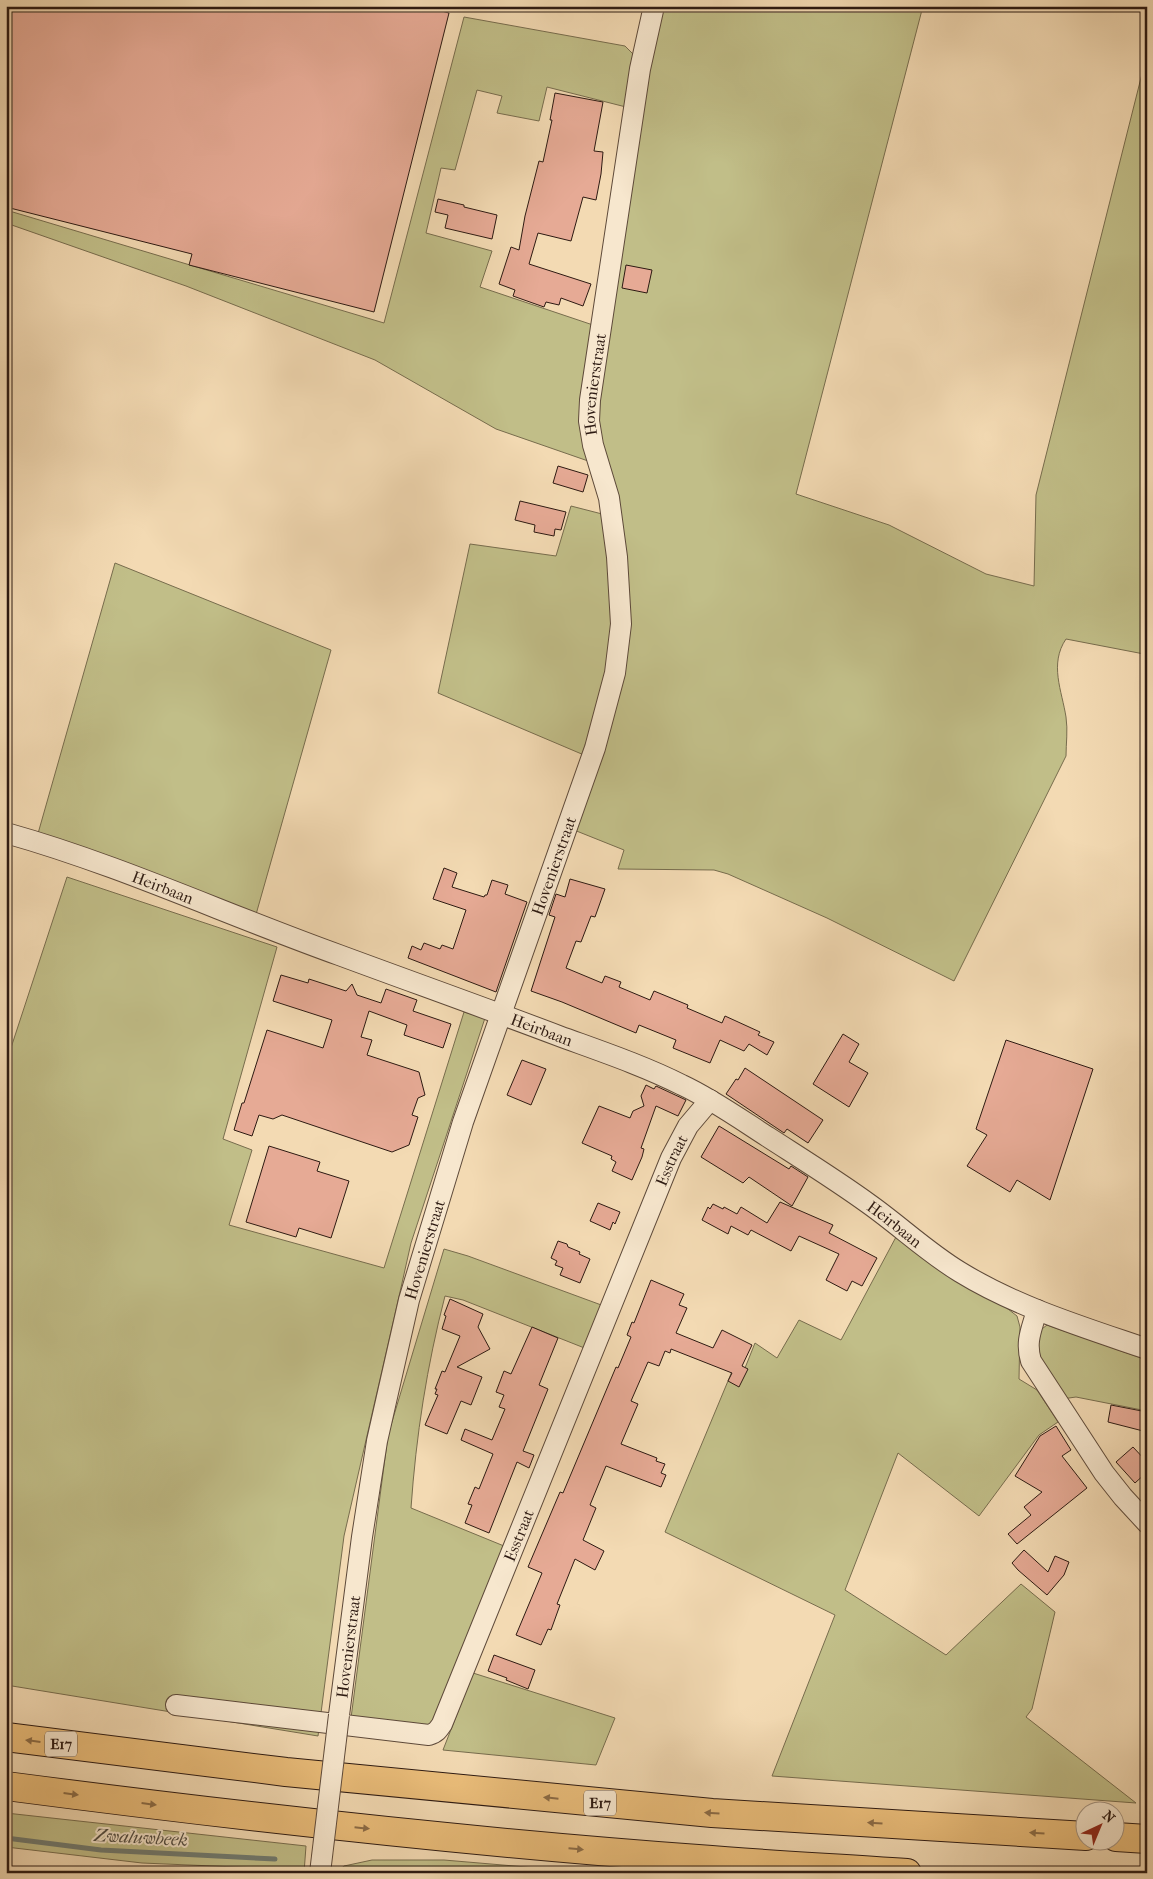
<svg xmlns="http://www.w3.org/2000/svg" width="1153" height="1879" viewBox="0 0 1153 1879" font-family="'IM FELL French Canon',serif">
	<rect width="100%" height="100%" fill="#f3dab3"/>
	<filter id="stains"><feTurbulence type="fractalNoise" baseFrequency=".004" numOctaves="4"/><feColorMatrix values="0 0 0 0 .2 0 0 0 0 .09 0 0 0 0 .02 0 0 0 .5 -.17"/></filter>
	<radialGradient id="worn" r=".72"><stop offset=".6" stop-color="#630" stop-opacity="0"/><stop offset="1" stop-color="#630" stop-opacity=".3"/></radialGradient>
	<!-- green -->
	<g fill="#c1be88" stroke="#776c4d">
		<path d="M662 6H923L796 494 889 525 986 574 1034 586 1036 495 1147 54V627L1144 654 1066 639C1049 664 1062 691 1066 717 1068 730 1066 744 1066 756L954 981 827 918 728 874 714 870 618 869 624 850 574 830 626 654 598 432 597 401 647 74Z"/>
		<polygon points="464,17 625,46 633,54 626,107 547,87 539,121 497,113 502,96 477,90 455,170 441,168 426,233 492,251 480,287 593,325 591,462 496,429 375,360 186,286 6,223 6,210 384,323"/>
		<polygon points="571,506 606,515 614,624 610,654 584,755 438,693 470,544 556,556"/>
		<polygon points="115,563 331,650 255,918 37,837"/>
		<polygon points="67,877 277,947 223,1139 252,1150 229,1225 384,1268 464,1012 485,1018 411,1243 400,1292 344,1536 318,1736 6,1685 6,1063"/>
		<polygon points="896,1237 1008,1309 1017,1316 1020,1327 1019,1379 1037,1390 1058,1422 1039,1435 979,1516 898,1453 845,1590 946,1655 1021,1584 1055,1612 1032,1709 1026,1717 1136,1803 772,1776 835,1615 665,1532 733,1369 743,1373 755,1343 777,1358 799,1320 841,1340"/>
		<path d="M444 1249 468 1256 604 1306 587 1349 463 1300 445 1296C427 1365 416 1436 411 1508L504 1546 438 1726 351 1718 388 1435Z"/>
		<polygon points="1047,1325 1147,1360 1147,1411 1076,1397 1062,1399 1037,1361 1038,1332"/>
		<polygon points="473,1673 615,1718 596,1765 443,1750"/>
		<polygon points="6,1813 306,1846 304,1873 260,1873 260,1868 142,1863 6,1847"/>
		<polygon points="372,1860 444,1860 596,1873 336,1873 344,1866"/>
	</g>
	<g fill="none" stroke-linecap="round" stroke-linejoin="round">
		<!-- stream -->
		<g stroke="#6f7a70" stroke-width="5">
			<polyline points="6,1838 101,1850 275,1859"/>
			<polyline points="375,1870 394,1873"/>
		</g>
	</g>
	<!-- building -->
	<g fill="#e6aa95" stroke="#2d1a12">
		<polygon points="6,6 435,6 434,9 449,13 374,312 189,265 192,254 6,207"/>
		<polygon points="555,93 603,102 594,151 603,152 601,174 596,200 583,197 571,241 538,233 529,264 591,284 583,306 561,298 559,305 546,302 544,307 513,296 515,290 499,284 511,247 519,250 525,216 539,161 543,162 552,120 550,120"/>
		<polygon points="438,199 464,205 464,207 497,215 492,239 445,228 448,215 435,212"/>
		<polygon points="626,265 652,270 647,293 622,288"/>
		<polygon points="558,466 588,475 583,492 553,483"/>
		<polygon points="520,501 566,512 561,530 555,529 554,536 534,532 535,525 515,520"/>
		<polygon points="444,868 457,873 452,887 484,897 485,895 487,895 492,880 508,885 505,894 527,902 496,992 408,958 412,946 421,950 424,943 440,949 442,945 453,949 466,910 433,899"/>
		<polygon points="570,879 605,889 595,917 591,916 581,942 576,941 566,968 602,983 605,976 621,982 619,987 650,1000 654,991 688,1005 687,1008 722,1023 725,1016 760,1032 758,1035 774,1042 767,1055 749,1044 744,1051 720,1040 710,1063 673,1048 676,1040 639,1025 636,1033 562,1002 531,991 555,917 549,915 556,894 565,897"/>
		<polygon points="281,975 308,983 309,979 346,991 352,984 357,995 381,1003 386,989 417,1000 413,1011 451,1024 443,1048 404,1035 407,1025 369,1011 361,1037 372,1040 367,1055 419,1072 425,1095 418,1098 412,1115 418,1117 409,1145 392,1152 282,1115 273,1119 259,1115 252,1136 234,1130 242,1103 244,1103 267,1030 323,1048 332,1020 273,1001"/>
		<polygon points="843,1034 859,1044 849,1062 868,1073 849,1107 813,1084"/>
		<polygon points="1006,1040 1093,1069 1050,1200 1017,1180 1010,1192 967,1166 987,1135 976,1129"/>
		<polygon points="522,1060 546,1069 531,1105 507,1095"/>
		<polygon points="745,1068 823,1120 808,1143 787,1129 784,1133 726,1094 736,1079 738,1080"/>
		<polygon points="646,1085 654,1089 656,1086 686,1100 678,1116 656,1106 641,1148 644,1149 642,1157 632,1180 612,1171 616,1162 611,1159 612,1156 582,1143 599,1106 630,1118 633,1111 644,1106 641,1096"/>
		<polygon points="719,1126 789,1169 791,1166 808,1177 792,1206 749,1177 743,1183 701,1157"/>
		<polygon points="269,1146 320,1162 317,1171 349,1181 331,1238 299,1228 296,1237 246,1222"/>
		<polygon points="780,1202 833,1225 829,1233 877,1258 862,1286 852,1281 847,1291 826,1280 839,1254 799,1236 791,1251 751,1230 748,1235 731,1226 728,1234 702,1220 708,1207 710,1209 713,1204 723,1209 724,1207 737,1214 741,1207 767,1223"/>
		<polygon points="598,1203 620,1212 615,1224 613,1222 610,1230 590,1221"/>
		<polygon points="558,1241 567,1244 568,1247 580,1252 579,1254 590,1259 580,1283 560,1275 563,1268 555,1265 557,1261 551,1258"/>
		<polygon points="651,1280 684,1294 679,1305 687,1308 676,1333 713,1348 722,1330 752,1345 742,1366 748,1369 739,1387 728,1381 732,1373 671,1349 670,1353 665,1351 659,1366 648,1362 631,1401 638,1404 621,1444 657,1458 656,1461 665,1464 661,1473 666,1475 661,1487 606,1466 590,1505 596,1508 583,1540 604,1551 595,1570 575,1559 557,1604 560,1605 551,1630 548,1629 541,1645 516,1635 542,1573 528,1567 560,1492 563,1493 616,1367 618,1368 631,1337 627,1335 632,1322 634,1323"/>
		<polygon points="450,1299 483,1314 478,1327 490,1349 457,1367 482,1377 471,1405 461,1401 447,1434 425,1425 438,1395 435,1394 437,1389 435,1389 442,1371 445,1372 460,1336 442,1329 446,1316 444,1315"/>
		<polygon points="532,1327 558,1338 539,1385 548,1389 523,1451 534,1455 529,1468 517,1462 489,1533 465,1523 472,1505 468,1504 475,1487 479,1489 493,1454 461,1440 465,1429 492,1440 505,1409 499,1407 504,1395 496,1392 504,1371 511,1374"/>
		<polygon points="1111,1405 1147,1412 1147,1432 1108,1422"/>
		<polygon points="1056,1426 1071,1450 1062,1456 1087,1488 1017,1544 1008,1534 1031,1515 1024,1507 1042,1492 1015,1476 1040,1436"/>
		<polygon points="1133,1447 1147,1462 1147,1472 1135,1483 1116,1462"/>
		<polygon points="1024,1550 1048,1572 1055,1556 1069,1562 1064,1575 1047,1595 1018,1570 1012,1563"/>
		<polygon points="494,1655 535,1670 528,1689 506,1680 507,1678 488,1671"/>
	</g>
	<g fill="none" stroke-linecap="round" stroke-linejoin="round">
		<defs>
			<g id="minor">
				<path id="s1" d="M6 833C120 865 227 915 339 955 412 982 485 1008 559 1036 600 1051 642 1065 682 1085 712 1099 740 1119 768 1137 802 1159 836 1180 869 1204 900 1226 927 1252 960 1272 1017 1307 1083 1327 1147 1349"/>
				<path d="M1037 1310C1032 1329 1025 1341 1031 1361L1104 1473 1123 1497 1147 1523"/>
				<path id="s2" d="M176 1705 429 1735C436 1733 438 1730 442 1724L671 1158 688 1126 710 1100"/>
				<path id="s3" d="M339 1715 362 1537 377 1441 409 1300 463 1122 595 748 615 673 621 624 617 557 609 498 593 445 589 421 590 400 640 69 654 6"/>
			</g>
			<g id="highway">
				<polyline points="6,1737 286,1772 712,1813 1086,1836"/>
				<path d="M6 1786C236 1816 467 1842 698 1859 768 1865 837 1868 907 1873"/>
				<polyline points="1116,1837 1147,1839"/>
			</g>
		</defs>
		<!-- minor casing -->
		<use href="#minor" stroke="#5e4a3a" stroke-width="22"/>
		<!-- highway casing -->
		<use href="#highway" stroke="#2d1a12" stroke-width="30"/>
		<!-- minor -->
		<use href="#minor" stroke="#f7e7ce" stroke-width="20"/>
		<!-- highway -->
		<use href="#highway" stroke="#eabd7a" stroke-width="28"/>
		<defs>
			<polyline id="minor-bridge" points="320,1873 339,1715"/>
		</defs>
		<!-- minor-bridge casing -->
		<use href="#minor-bridge" stroke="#5e4a3a" stroke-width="22" stroke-linecap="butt"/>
		<!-- minor-bridge -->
		<use href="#minor-bridge" stroke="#f7e7ce" stroke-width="20"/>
	</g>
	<!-- one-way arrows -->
	<defs><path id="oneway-solid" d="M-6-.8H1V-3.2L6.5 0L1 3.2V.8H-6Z" transform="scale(1.25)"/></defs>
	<g fill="#8c6c46">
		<use href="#oneway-solid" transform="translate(33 1741) rotate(-173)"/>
		<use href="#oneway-solid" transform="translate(71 1794) rotate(7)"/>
		<use href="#oneway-solid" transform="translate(551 1798) rotate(-174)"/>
		<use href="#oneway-solid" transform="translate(149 1804) rotate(7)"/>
		<use href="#oneway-solid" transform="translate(712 1813) rotate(-176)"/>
		<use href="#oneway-solid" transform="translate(875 1823) rotate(-177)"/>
		<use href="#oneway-solid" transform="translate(362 1828) rotate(6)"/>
		<use href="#oneway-solid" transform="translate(1037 1833) rotate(-177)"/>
		<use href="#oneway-solid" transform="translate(576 1849) rotate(5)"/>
	</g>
	<g text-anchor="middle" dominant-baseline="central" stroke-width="4" stroke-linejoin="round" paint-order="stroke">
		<!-- shield labels -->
		<g fill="#f7e7ce" stroke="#6a584a" stroke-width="1">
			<rect x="45" y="1731.5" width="32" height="25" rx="4"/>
			<rect x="584" y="1790.5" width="32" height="25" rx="4"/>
		</g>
		<g font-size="15" font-weight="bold" fill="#2d1a12">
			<text x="61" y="1744">E17</text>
			<text x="600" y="1803">E17</text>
		</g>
		<!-- street labels -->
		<g font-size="16" fill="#2d1a12" stroke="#f7e7ce">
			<text stroke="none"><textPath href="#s3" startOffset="1374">Hovenierstraat</textPath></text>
			<text stroke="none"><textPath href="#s3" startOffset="879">Hovenierstraat</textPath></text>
			<text stroke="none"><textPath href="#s1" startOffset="166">Heirbaan</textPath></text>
			<text stroke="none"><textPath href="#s1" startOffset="571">Heirbaan</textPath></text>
			<text stroke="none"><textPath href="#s2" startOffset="881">Esstraat</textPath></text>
			<text stroke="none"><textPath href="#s1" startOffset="976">Heirbaan</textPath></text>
			<text stroke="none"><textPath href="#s3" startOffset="474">Hovenierstraat</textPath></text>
			<text stroke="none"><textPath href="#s2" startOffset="476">Esstraat</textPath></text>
			<text stroke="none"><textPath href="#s3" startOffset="69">Hovenierstraat</textPath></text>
		</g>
		<!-- water labels -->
		<g font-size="18" font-style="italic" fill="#4e4a41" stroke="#f7e7ce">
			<text transform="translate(141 1838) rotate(3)">Zwaluwbeek</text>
		</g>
	</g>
	<!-- margin -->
	<rect width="1153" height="1879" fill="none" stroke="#f3dab3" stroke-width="25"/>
	<rect x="8" y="8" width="1138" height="1864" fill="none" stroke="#2d1a12" stroke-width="2.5"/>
	<rect x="12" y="12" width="1128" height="1854" fill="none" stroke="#2d1a12"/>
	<!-- north arrow -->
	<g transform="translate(1100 1826) rotate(44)"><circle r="24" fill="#f7e7ce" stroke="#a69583"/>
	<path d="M0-4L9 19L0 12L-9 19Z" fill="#8f2418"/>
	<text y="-8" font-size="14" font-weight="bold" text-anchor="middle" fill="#2d1a12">N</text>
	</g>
	<rect width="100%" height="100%" filter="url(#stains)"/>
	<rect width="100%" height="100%" fill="url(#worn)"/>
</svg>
